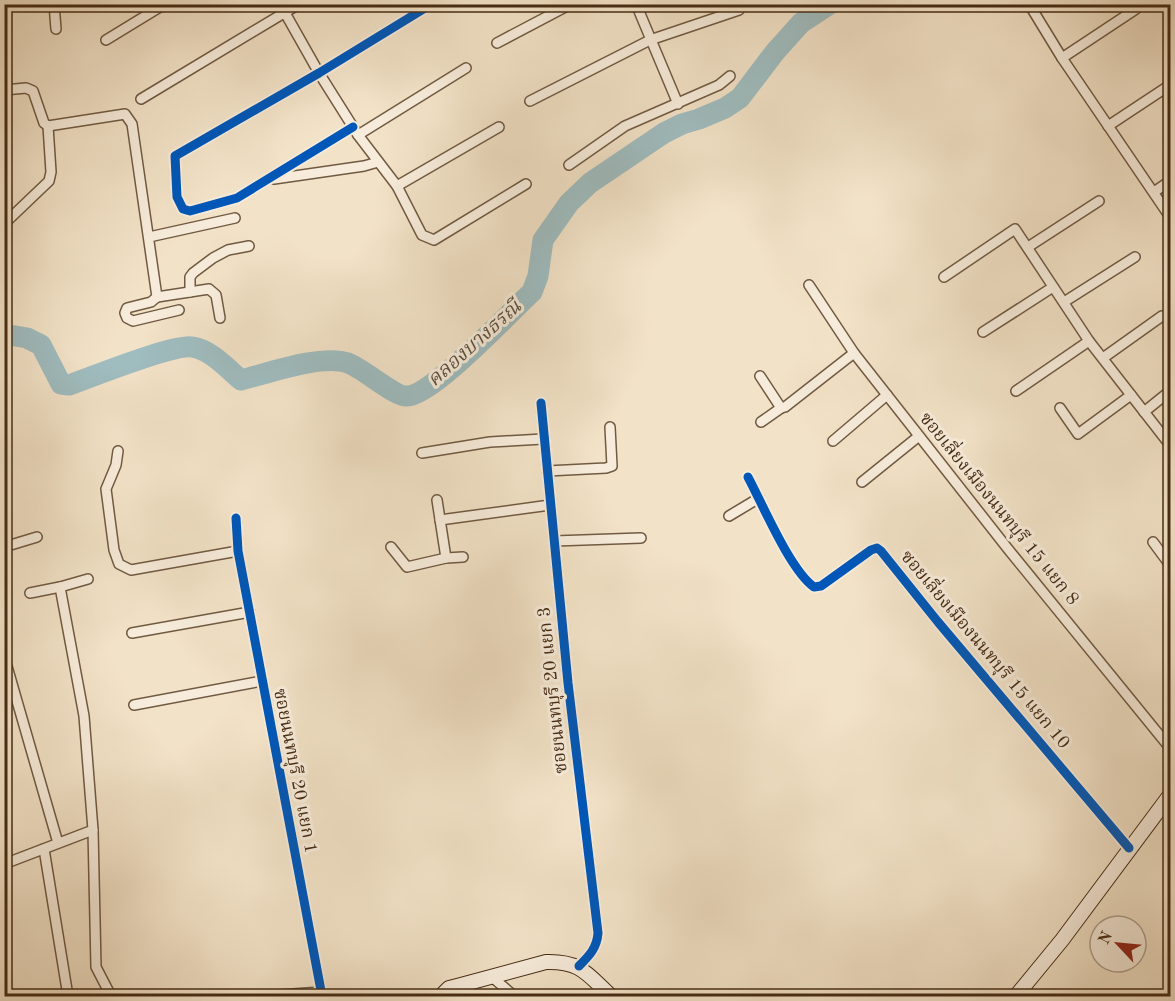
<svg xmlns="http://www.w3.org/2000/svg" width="1175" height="1001" viewBox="0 0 1175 1001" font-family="'Old Standard TT','Noto Serif Thai',serif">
	<rect width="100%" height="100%" fill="#f2e2c7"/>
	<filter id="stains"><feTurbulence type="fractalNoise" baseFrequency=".00333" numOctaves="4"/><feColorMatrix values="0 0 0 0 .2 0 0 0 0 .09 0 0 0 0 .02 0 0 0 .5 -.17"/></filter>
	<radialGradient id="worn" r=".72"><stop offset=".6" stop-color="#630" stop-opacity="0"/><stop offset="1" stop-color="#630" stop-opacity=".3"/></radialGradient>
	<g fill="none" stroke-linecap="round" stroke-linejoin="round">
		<!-- river -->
		<path stroke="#9fbcbf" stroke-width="21" d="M4 334 27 338 41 345 61 384 69 385C92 377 173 344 192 347 210 349 228 369 241 380 269 373 322 354 348 363 364 369 395 397 407 396 432 396 510 312 532 292L538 276 543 240 569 203 590 183 664 133 682 124 699 119 725 108 740 98 775 52 801 23 830 4"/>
		<defs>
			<g id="street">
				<polyline points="54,4 56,29"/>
				<polyline points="280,4 319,73 358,135 397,186 422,235 434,240 526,184"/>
				<polyline points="636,4 678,104"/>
				<polyline points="1029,4 1062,58 1170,217"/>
				<polyline points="106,40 165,4"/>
				<polyline points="497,43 571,4"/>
				<polyline points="1062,58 1136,9"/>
				<polyline points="4,90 26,88 33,91 44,123 48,126 125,114 132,124 157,297 151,302 127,308 125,313 127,318 133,321 179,310"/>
				<polyline points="141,99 299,4"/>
				<polyline points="530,101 650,40 739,10"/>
				<polyline points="1108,126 1170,85"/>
				<polyline points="353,127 237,198 190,211 183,209 177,197 175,156 319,73 430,5"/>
				<polyline points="358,135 466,68"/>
				<polyline points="569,165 625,126 719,85 730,76"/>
				<polyline points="274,179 364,166 378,162"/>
				<polyline points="397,186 499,127"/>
				<polyline points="1154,192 1170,181"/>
				<polyline points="4,224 49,181 51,172 48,126"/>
				<polyline points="149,237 235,218"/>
				<polyline points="1028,247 1099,201"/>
				<polyline points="944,277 1015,229 1089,341 1170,445"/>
				<polyline points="809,285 854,353 1008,549 1170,748"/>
				<polyline points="190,292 190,277 193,273 213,258 228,250 249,246"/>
				<polyline points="157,297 209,289 216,295 220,318"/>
				<polyline points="1064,302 1135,257"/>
				<polyline points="983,332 1053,287"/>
				<polyline points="1103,358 1162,316"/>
				<polyline points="760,376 781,408 785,407 854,353"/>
				<polyline points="1016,391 1089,341"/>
				<path d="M541 403 568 683 598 933C597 948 589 956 579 966"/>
				<polyline points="1060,408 1078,434 1131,395"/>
				<polyline points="1144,412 1170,391"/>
				<polyline points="761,422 781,408"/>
				<polyline points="833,441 887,395"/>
				<polyline points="118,451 116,465 106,489 114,550 119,564 131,570 238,551"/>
				<polyline points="422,453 490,442 543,439"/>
				<polyline points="547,471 606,468 612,466 610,427"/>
				<path d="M748 477C763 505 790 570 814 587L821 586 871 550 877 548 881 551 938 622 1129 848"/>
				<polyline points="862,482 919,436"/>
				<polyline points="437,500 446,558 463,557"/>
				<polyline points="729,516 759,498"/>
				<polyline points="236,518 238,551 322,996"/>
				<polyline points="440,520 550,505"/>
				<polyline points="554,541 641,538"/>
				<polyline points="1153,542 1170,565"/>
				<polyline points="4,547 37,537"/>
				<polyline points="391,547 407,567 446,558"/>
				<polyline points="60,587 88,579"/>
				<polyline points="30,593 60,587 84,716 93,830 96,967 111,996"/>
				<polyline points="132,633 250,612"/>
				<polyline points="4,656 58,843"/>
				<polyline points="134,705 262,681"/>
				<polyline points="44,849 68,996"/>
				<polyline points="4,864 93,830"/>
				<polyline points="491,976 514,996"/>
				<polyline points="265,996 321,992"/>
			</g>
			<g id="secondary">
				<path d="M441 996 449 988 457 986 546 962C581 961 587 974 611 996"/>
				<polyline points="1016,996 1062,940 1170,795"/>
			</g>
		</defs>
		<!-- street casing -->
		<use href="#street" stroke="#715a42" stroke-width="12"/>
		<!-- secondary casing -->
		<use href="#secondary" stroke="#462c15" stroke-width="16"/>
		<!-- street -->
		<use href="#street" stroke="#f7ecdb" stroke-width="9"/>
		<!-- secondary -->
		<use href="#secondary" stroke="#f7ecdb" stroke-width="14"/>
		<defs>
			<g id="cycleway">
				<polyline points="353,127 237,198 190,211 183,209 177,197 175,156 319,73 430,5"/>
				<path d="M541 403 568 683 598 933C597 948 589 956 579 966"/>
				<path d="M748 477C763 505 790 570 814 587L821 586 871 550 877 548 881 551 938 622 1129 848"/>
				<polyline points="236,518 238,551 322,996"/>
			</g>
		</defs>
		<!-- cycleway casing -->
		<use href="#cycleway" stroke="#f7ecdb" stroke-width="13"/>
		<!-- cycleway -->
		<use href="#cycleway" stroke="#0057b8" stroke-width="9"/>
	</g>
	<g text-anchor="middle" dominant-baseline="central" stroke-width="6" stroke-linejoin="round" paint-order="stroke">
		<!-- street labels -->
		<g font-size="18" fill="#462c15" stroke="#f7ecdb">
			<text transform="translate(999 509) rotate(51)">ซอยเลี่ยงเมืองนนทบุรี 15 แยก 8</text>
			<text transform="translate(985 650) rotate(50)">ซอยเลี่ยงเมืองนนทบุรี 15 แยก 10</text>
			<text transform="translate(553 690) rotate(-96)">ซอยนนทบุรี 20 แยก 3</text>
			<text transform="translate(295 771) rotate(79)">ซอยนนทบุรี 20 แยก 1</text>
		</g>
		<!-- water labels -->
		<g font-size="20" font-style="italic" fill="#5c5040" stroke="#f7ecdb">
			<text transform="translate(475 344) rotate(-42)">คลองบางธรณี</text>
		</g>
	</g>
	<!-- margin -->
	<rect width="1175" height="1001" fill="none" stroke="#f2e2c7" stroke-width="24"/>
	<rect x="6" y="6" width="1163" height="989" fill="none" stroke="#462c15" stroke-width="3"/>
	<rect x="12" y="12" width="1151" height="977" fill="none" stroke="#462c15" stroke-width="1.5"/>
	<!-- north arrow -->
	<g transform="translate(1118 944) rotate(296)"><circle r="28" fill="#f7ecdb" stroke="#b09f8c" stroke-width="1.5"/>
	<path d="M0-4.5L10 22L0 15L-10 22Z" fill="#8f2418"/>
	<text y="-9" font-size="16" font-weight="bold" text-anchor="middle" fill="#462c15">N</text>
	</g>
	<rect width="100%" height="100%" filter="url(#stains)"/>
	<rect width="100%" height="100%" fill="url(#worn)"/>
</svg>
